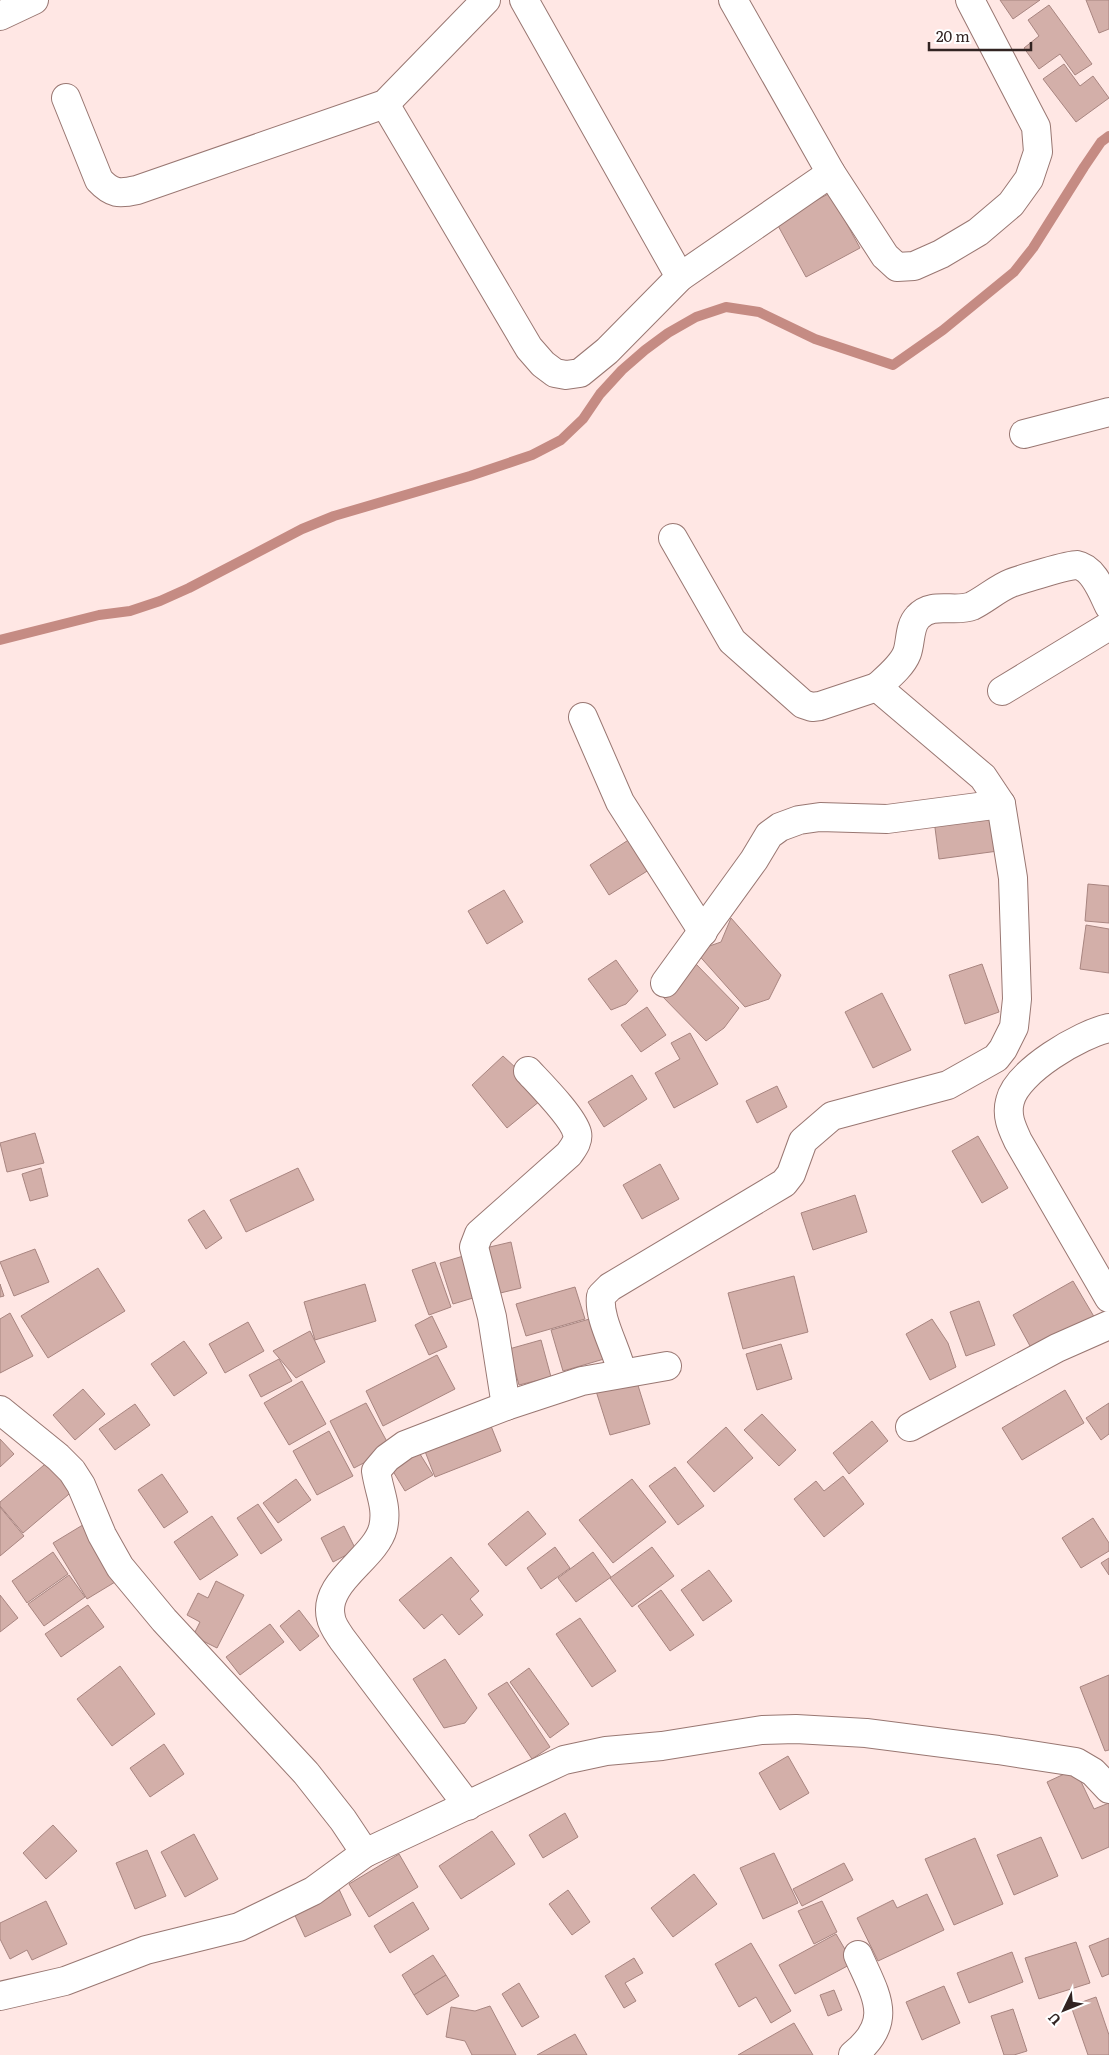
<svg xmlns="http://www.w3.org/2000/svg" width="1109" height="2055" viewBox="0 0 1109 2055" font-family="Literata,serif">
	<rect width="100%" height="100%" fill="#ffe7e4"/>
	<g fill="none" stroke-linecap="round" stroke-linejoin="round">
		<!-- stream -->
		<polyline stroke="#c58b83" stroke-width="10" points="0,640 99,615 130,611 160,601 189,588 302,529 334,516 470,476 532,455 561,440 583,419 600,394 622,370 645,350 668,333 696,317 726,307 759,312 815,339 893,365 943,330 1014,272 1033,248 1084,167 1101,142 1109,136"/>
	</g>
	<!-- building -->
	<g fill="#d3afa9" stroke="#a88580">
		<polygon points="1000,0 1040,0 1013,19"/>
		<polygon points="1086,0 1109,0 1109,29 1099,33"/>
		<polygon points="1049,5 1092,64 1075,75 1060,54 1039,69 1024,48 1039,36 1028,20"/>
		<polygon points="1064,64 1080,86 1093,76 1109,98 1076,122 1043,79"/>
		<polygon points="830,193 860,248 806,277 776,222"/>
		<polygon points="993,812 998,851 939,859 934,820"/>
		<polygon points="633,837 652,868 609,895 590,865"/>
		<polygon points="1088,884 1109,886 1109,923 1085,921"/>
		<polygon points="504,890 523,922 487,944 468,911"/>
		<polygon points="731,918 781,975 769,999 745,1007 695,951 721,942"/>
		<polygon points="1086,925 1109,929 1109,973 1080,969"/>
		<polygon points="616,960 638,991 626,1004 611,1010 588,979"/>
		<polygon points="694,962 739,1008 724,1028 706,1041 661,995"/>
		<polygon points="982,964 999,1012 965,1024 949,975"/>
		<polygon points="882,993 911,1050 873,1068 845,1012"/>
		<polygon points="647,1007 666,1035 641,1052 621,1025"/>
		<polygon points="690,1033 718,1084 674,1108 655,1073 680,1059 671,1043"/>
		<polygon points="503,1056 546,1096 507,1128 472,1085"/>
		<polygon points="632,1075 647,1099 604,1127 588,1102"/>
		<polygon points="777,1086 787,1107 757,1123 746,1101"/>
		<polygon points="35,1133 44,1163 7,1172 0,1143"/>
		<polygon points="978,1136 1008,1188 982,1203 952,1151"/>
		<polygon points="660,1164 679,1199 642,1219 623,1185"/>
		<polygon points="41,1168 48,1196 30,1201 22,1174"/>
		<polygon points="298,1168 314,1200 246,1232 230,1200"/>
		<polygon points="855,1195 867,1232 813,1250 801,1213"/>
		<polygon points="204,1210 222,1238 206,1249 188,1220"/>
		<polygon points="511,1242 521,1288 488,1296 477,1250"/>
		<polygon points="35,1249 49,1282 14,1296 0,1262"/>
		<polygon points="470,1254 483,1295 453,1304 440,1263"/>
		<polygon points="435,1262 451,1307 429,1315 412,1270"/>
		<polygon points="98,1268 125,1311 48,1358 21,1316"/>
		<polygon points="794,1276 808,1332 743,1349 728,1293"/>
		<polygon points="1073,1281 1096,1320 1035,1355 1013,1315"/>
		<polygon points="0,1284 4,1296 0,1297"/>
		<polygon points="365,1284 376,1321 315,1340 304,1302"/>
		<polygon points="575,1287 585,1319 526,1336 516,1304"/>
		<polygon points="979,1301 995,1345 966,1356 950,1312"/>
		<polygon points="10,1313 33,1356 0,1373 0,1319"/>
		<polygon points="432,1316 447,1347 429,1355 415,1325"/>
		<polygon points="600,1316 611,1357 563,1371 551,1330"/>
		<polygon points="932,1319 948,1343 956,1367 930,1380 906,1334"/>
		<polygon points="248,1322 264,1351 225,1373 209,1344"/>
		<polygon points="310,1331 325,1362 296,1378 273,1351"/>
		<polygon points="541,1340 551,1377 519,1385 509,1349"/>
		<polygon points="184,1341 207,1373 174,1396 151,1364"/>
		<polygon points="781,1344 792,1379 757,1390 746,1354"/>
		<polygon points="437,1355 455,1389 383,1426 366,1391"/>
		<polygon points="279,1359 292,1381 261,1397 249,1375"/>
		<polygon points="636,1379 650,1424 610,1435 596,1391"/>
		<polygon points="302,1381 326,1424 289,1445 264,1403"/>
		<polygon points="83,1389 105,1414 75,1440 53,1415"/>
		<polygon points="1065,1390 1084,1423 1022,1460 1002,1428"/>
		<polygon points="366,1403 391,1449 354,1468 330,1421"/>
		<polygon points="1109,1403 1109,1434 1101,1440 1086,1418"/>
		<polygon points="135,1404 150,1425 115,1450 99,1429"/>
		<polygon points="762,1414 796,1450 779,1466 744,1430"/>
		<polygon points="487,1416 501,1451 435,1477 421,1441"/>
		<polygon points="872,1421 888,1441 849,1474 833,1453"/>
		<polygon points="726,1427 753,1458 714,1492 687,1462"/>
		<polygon points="329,1431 353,1476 317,1495 293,1451"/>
		<polygon points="0,1439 14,1454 0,1467"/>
		<polygon points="415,1446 433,1475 405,1491 388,1463"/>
		<polygon points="50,1460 75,1489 23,1533 0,1506 0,1502"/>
		<polygon points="675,1467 704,1506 678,1525 649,1486"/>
		<polygon points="162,1474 188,1512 164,1528 138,1490"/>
		<polygon points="843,1476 864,1504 824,1537 794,1499 816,1481 824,1491"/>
		<polygon points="296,1479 311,1500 278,1523 263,1503"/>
		<polygon points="632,1479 666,1522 613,1563 579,1520"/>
		<polygon points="258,1504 282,1540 261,1554 237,1518"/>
		<polygon points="0,1507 24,1536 0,1556"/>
		<polygon points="528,1511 546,1534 506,1566 488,1544"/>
		<polygon points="212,1516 238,1555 200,1580 174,1542"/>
		<polygon points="1093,1518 1109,1543 1109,1551 1081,1568 1062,1538"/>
		<polygon points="91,1520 125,1576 87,1599 53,1543"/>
		<polygon points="344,1526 356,1550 333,1562 321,1538"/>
		<polygon points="555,1547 570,1568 541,1589 527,1568"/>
		<polygon points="652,1547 674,1576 632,1607 610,1578"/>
		<polygon points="53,1552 68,1574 27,1603 12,1581"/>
		<polygon points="593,1552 611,1577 576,1602 558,1578"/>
		<polygon points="451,1557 479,1591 470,1599 483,1615 459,1635 442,1614 424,1629 399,1600"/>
		<polygon points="1109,1558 1109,1575 1101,1563"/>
		<polygon points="709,1570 732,1601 703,1621 681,1590"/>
		<polygon points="69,1575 85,1597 44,1626 28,1604"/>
		<polygon points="216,1581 244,1595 217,1648 193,1636 200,1622 187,1615 198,1593 208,1598"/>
		<polygon points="661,1590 694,1635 670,1651 638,1606"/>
		<polygon points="0,1595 18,1618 0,1632"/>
		<polygon points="88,1605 104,1627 61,1657 45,1634"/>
		<polygon points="299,1610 319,1636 300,1651 280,1626"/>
		<polygon points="580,1618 616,1671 592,1687 556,1634"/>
		<polygon points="270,1624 284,1642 240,1675 226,1657"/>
		<polygon points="445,1659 477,1708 465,1723 444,1728 413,1679"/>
		<polygon points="120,1666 155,1714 112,1746 77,1699"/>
		<polygon points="529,1668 569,1724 550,1738 510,1682"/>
		<polygon points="1109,1675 1109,1750 1105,1751 1080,1687"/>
		<polygon points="507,1682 550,1747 532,1759 488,1694"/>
		<polygon points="164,1744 184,1774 150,1797 130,1768"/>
		<polygon points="788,1756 809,1793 780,1810 759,1773"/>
		<polygon points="1075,1769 1094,1809 1109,1803 1109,1847 1082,1859 1047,1782"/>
		<polygon points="565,1813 578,1837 543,1858 529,1835"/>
		<polygon points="53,1825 77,1851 46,1879 23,1853"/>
		<polygon points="492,1831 515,1864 461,1899 439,1866"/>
		<polygon points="194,1834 218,1879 185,1897 161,1852"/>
		<polygon points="1041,1837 1058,1876 1014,1895 997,1855"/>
		<polygon points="975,1838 1003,1904 954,1925 925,1859"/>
		<polygon points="147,1850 166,1896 135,1909 116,1863"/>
		<polygon points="774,1853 798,1903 763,1919 740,1868"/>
		<polygon points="399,1854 418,1887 369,1917 349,1884"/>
		<polygon points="844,1863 853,1880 802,1906 793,1889"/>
		<polygon points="694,1874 717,1904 673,1937 651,1908"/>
		<polygon points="337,1885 351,1915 305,1937 291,1907"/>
		<polygon points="568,1890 590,1922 572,1935 549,1904"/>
		<polygon points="927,1894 944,1930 878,1961 857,1918 893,1900 897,1908"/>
		<polygon points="46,1901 67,1944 32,1960 27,1950 10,1959 0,1939 0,1923"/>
		<polygon points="822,1901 837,1932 814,1944 798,1911"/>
		<polygon points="413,1902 429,1929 390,1953 374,1926"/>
		<polygon points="836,1934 853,1963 795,1994 779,1965"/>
		<polygon points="1109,1938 1109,1974 1102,1977 1089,1946"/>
		<polygon points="1076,1942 1090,1983 1039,1999 1025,1958"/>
		<polygon points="751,1943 791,2011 771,2023 756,1997 739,2007 715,1964"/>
		<polygon points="1012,1952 1023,1982 969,2003 957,1973"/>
		<polygon points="433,1955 446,1975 414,1995 402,1975"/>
		<polygon points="634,1958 643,1973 625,1983 636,2001 624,2008 605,1976"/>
		<polygon points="446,1975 459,1996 427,2015 414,1995"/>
		<polygon points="519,1983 539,2017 522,2027 502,1994"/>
		<polygon points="944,1986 960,2023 922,2040 906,2002"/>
		<polygon points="834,1990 842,2010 828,2016 820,1995"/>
		<polygon points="1096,1997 1109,2035 1109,2055 1088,2055 1071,2006"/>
		<polygon points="490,2006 516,2055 472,2055 465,2041 446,2037 451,2007 475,2011"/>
		<polygon points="1013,2009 1027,2051 1014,2055 1004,2055 991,2016"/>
		<polygon points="794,2023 813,2055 738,2055"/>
		<polygon points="575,2034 587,2055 537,2055"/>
	</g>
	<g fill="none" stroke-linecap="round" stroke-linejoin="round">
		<defs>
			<g id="street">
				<polyline points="524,0 680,277"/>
				<polyline points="733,0 831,173 885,256 897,267 914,266 941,254 978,232 1011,204 1029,179 1038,152 1036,127 970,0"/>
				<polyline points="0,16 34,0"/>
				<path d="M66 98 99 180C112 194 119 194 137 190L385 104 486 0"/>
				<polyline points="385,104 529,348 543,364 555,373 566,375 580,373 607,351 680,277 831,173"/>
				<polyline points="1024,434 1109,412"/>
				<polyline points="673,538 732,641 803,704 812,707 820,706 877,687"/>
				<polyline points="1002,691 1109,626"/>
				<polyline points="583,717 620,802 703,932"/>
				<polyline points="665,983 754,860 769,835 780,827 799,820 820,817 887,819 1001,804"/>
				<path d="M1109 1028C1081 1034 1017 1071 1010 1101 1006 1116 1012 1128 1018 1141L1109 1298"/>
				<path d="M622 1373C617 1349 598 1319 601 1296L610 1287 784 1183 791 1174 803 1141 832 1116 948 1085 996 1058 1003 1049 1014 1027 1017 999 1013 878 1001 804 983 777 877 687C888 677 902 666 907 653 911 642 909 626 918 617 932 601 955 613 972 606 986 599 998 588 1011 583 1019 580 1071 564 1077 565 1094 568 1102 592 1109 606"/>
				<path d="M506 1406 492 1317 474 1247 479 1234 569 1154C573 1148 579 1141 577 1133 573 1117 540 1084 528 1071"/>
				<polyline points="0,1410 58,1457 72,1471 81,1485 102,1535 120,1567 164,1620 306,1773 343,1820 365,1853"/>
				<polyline points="910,1427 1057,1348 1109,1325"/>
				<path d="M468 1806 342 1639C338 1633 332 1625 331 1618 322 1582 375 1559 383 1528 388 1507 379 1492 376 1471L387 1458 405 1445 506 1406 582 1381 667 1366"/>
				<polyline points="0,1996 65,1981 146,1950 239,1927 313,1891 365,1853 564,1760 606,1751 662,1746 762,1730 796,1729 866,1733 998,1750 1076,1762 1093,1772 1109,1789"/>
				<path d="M853 2055C895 2021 876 1996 858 1955"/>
			</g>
		</defs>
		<!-- street casing -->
		<use href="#street" stroke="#997772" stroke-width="30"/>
		<!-- street -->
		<use href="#street" stroke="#fff" stroke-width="28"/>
	</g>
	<!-- north arrow -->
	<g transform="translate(1064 2010) rotate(227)" stroke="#ffffff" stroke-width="4" paint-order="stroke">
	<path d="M0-4L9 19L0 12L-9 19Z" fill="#322422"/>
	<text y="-8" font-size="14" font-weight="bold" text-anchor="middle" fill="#322422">U</text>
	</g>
	<!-- scale -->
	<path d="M929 42v8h102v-8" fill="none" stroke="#322422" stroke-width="2.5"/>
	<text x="936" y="42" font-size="15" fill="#322422" stroke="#ffffff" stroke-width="4" paint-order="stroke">20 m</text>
</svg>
